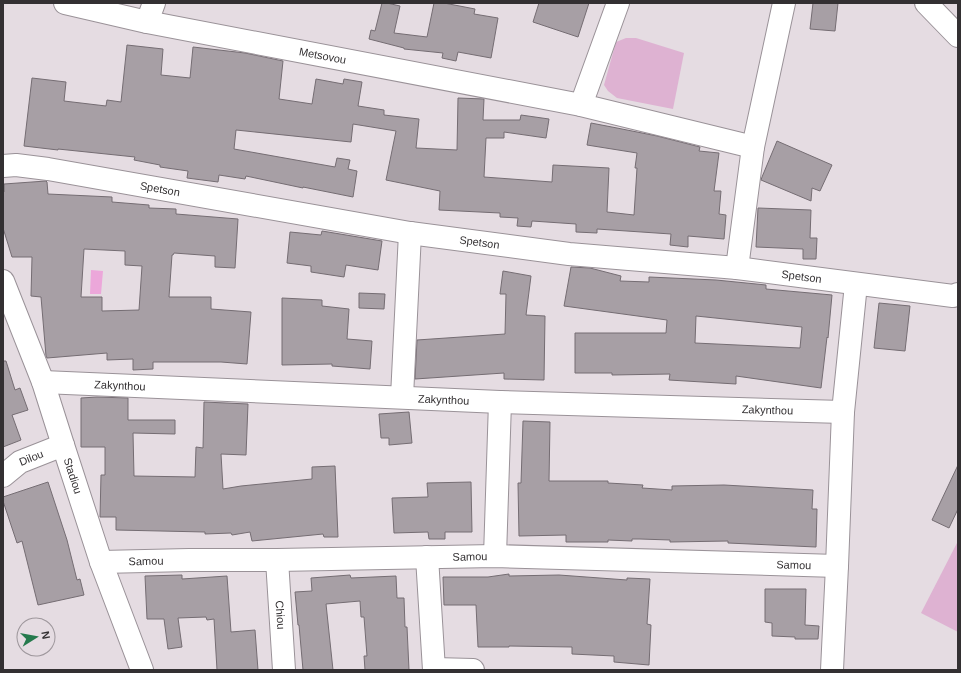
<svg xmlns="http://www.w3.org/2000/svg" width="961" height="673" viewBox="0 0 961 673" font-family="Helvetica,sans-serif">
	<rect width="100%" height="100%" fill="#e5dce2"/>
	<!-- green -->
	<g fill="#deb2d2">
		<polygon points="626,38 636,38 684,53 673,109 617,98 608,91 604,85 616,42"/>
		<polygon points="958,541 958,632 921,613"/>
	</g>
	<!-- water -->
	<polygon fill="#eca7da" points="91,270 103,271 101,294 90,294"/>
	<!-- building -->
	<g fill="#a79fa5" stroke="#756d73" fill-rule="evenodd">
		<polygon points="382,3 387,3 400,6 394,33 427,37 434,3 444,3 475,9 474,14 498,18 491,58 458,52 456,61 442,58 443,53 404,49 404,48 369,39 371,30 375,31"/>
		<polygon points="539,3 589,3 578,37 533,22"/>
		<polygon points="813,3 838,3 835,31 810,29"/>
		<polygon points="127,45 163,49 161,75 190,78 193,47 245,53 283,61 279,99 312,104 316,79 343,84 344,79 362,82 358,106 384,110 384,115 419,119 416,148 457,150 458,98 484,99 483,120 520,120 521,115 549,119 546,138 504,132 504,138 486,138 484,177 552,182 553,165 609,168 607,212 634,215 637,168 635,168 637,153 587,145 591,123 617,128 657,136 700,147 699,151 719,153 714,191 721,191 719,214 726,215 724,239 688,236 688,247 670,245 671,234 597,229 597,233 576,232 576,224 532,221 531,227 517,226 518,218 500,217 500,213 439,210 440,191 386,180 396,131 353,124 351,142 236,130 234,149 335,167 337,158 350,160 348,169 357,171 353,197 303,187 303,188 246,176 245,179 219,175 218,182 187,178 188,171 160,167 160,165 134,160 135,157 58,149 58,150 24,146 32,78 66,82 64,101 106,106 107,100 121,102"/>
		<polygon points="777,141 832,165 820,191 812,188 811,201 761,180 762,177"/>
		<path d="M46 181 47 182 48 194 112 197V202L149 205V208L176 209V214L238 219 235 268 215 267V256L174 253 173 255H172L169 297H211V309L251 312 247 364 221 362H153V369L133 370V359L107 360V353L47 358 46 356 41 297 31 296 32 257H12L3 228V192H4V184ZM84 249 125 251V265L142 266 139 310 102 311V297H81Z"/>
		<polygon points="758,208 811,210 810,238 817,238 816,259 803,259 803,249 756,247"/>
		<polygon points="322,231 382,241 378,270 346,265 344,277 311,272 311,266 287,263 290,232 321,235"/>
		<path d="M571 267 590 268 621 276 620 281 649 282V277L716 280 766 285V289L832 295 828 338 827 337 821 388 736 376V384L669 380 670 374 612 375V373H575V333H666L667 320 564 306ZM696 316 802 327 800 348 695 343Z"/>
		<polygon points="503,271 531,276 526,315 545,316 544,380 504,379 504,373 415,379 417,340 505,334 506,294 500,294"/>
		<polygon points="359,293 385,294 384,309 359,308"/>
		<polygon points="282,298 322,300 322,306 349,309 347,339 372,341 370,369 332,366 332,364 282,365"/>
		<polygon points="879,303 910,306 905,351 874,348"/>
		<polygon points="3,361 6,361 15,390 20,388 28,410 12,415 21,440 3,447"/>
		<polygon points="97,397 128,398 128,420 175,420 175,434 133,433 134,476 195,477 196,447 203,448 204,402 248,404 246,455 221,454 223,489 241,486 312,479 312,467 335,466 338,537 324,537 323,534 252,541 250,532 232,535 231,533 205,534 205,532 116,530 116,517 100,517 101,475 105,475 105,447 81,447 81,398"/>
		<polygon points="409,412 412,443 389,445 389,438 381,438 379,414"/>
		<polygon points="523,421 550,422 549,481 608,481 608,483 643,485 642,488 672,490 672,486 724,485 813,490 812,509 817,509 816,547 728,543 728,541 670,542 670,540 640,539 632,539 632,541 608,540 608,542 566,542 566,535 519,536 518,483 521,483"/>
		<polygon points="958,465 958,509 949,528 932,520"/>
		<polygon points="48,482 67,540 77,580 80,579 84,595 38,605 22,541 17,543 3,501 3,497"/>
		<polygon points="471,482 472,532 445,532 445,539 429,539 428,532 394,533 392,498 428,497 427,483"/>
		<polygon points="509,574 509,576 559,575 627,580 627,578 650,579 647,624 651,625 649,665 614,662 614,656 572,654 572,647 509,646 509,647 478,647 476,605 444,605 443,577 488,577"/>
		<polygon points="182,575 182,579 227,576 231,632 255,630 258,670 217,670 214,619 207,620 206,617 178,618 182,647 168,649 164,619 147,619 145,576"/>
		<polygon points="350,575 351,578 396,576 397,598 404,598 405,627 407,627 409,670 365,670 364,656 367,656 364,617 361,617 360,601 326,604 333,670 303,670 299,625 298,625 295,592 312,591 311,578"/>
		<polygon points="765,589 806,589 805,625 819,626 818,639 795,639 795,637 772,636 772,623 765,622"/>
	</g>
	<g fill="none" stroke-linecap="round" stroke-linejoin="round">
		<defs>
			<g id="minor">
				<path id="s1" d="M65 3 147 22 581 105"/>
				<polyline points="618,3 581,105 753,147"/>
				<polyline points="926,3 958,36"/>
				<polyline points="147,22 154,3"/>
				<path id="s2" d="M3 166 16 165 48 169 410 233 569 254 737 268 953 296 958 294"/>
				<polyline points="737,268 753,147 784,3"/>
				<path id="s3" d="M3 281 43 382 63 445 101 562 142 670"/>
				<path id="s4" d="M43 382 500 402 843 412"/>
				<polyline points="402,397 410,233"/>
				<path id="s5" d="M3 476 20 462 63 445"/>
				<polyline points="495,556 500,402"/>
				<polyline points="427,557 434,670"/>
				<path id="s6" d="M277 560 284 670"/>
				<path id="s7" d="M101 562 189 560H277L495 556 837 566"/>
				<polyline points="434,669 473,670"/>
				<polyline points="832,670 837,566 843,412 856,284"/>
			</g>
		</defs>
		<!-- minor casing -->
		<use href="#minor" stroke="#9a9298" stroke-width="24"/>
		<!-- minor -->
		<use href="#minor" stroke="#fff" stroke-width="22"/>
	</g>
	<g text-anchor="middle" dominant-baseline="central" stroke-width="3" stroke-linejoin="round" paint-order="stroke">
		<!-- street labels -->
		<g font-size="11" fill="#333032" stroke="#e5dce2">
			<text stroke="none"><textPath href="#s1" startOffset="263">Metsovou</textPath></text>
			<text stroke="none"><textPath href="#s2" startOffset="159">Spetson</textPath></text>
			<text stroke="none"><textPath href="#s2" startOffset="483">Spetson</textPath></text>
			<text stroke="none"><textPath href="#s2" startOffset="807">Spetson</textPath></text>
			<text stroke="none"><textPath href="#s4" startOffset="77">Zakynthou</textPath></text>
			<text stroke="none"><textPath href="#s4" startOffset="401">Zakynthou</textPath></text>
			<text stroke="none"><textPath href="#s4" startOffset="725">Zakynthou</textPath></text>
			<text stroke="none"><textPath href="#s5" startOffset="34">Dilou</textPath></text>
			<text stroke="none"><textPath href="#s3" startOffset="207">Stadiou</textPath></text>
			<text stroke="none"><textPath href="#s7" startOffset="369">Samou</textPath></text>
			<text stroke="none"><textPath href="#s7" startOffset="45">Samou</textPath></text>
			<text stroke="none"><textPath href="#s7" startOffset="693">Samou</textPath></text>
			<text stroke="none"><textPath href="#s6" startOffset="55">Chiou</textPath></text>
		</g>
	</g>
	<!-- border -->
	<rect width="961" height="673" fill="none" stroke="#333032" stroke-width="8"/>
	<!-- north arrow -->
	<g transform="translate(36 637) rotate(79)"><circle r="19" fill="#e5dce2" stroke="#9e979c"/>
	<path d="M0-3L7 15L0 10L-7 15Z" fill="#257a4d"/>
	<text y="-6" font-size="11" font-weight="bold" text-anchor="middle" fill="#333032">N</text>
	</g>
</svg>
